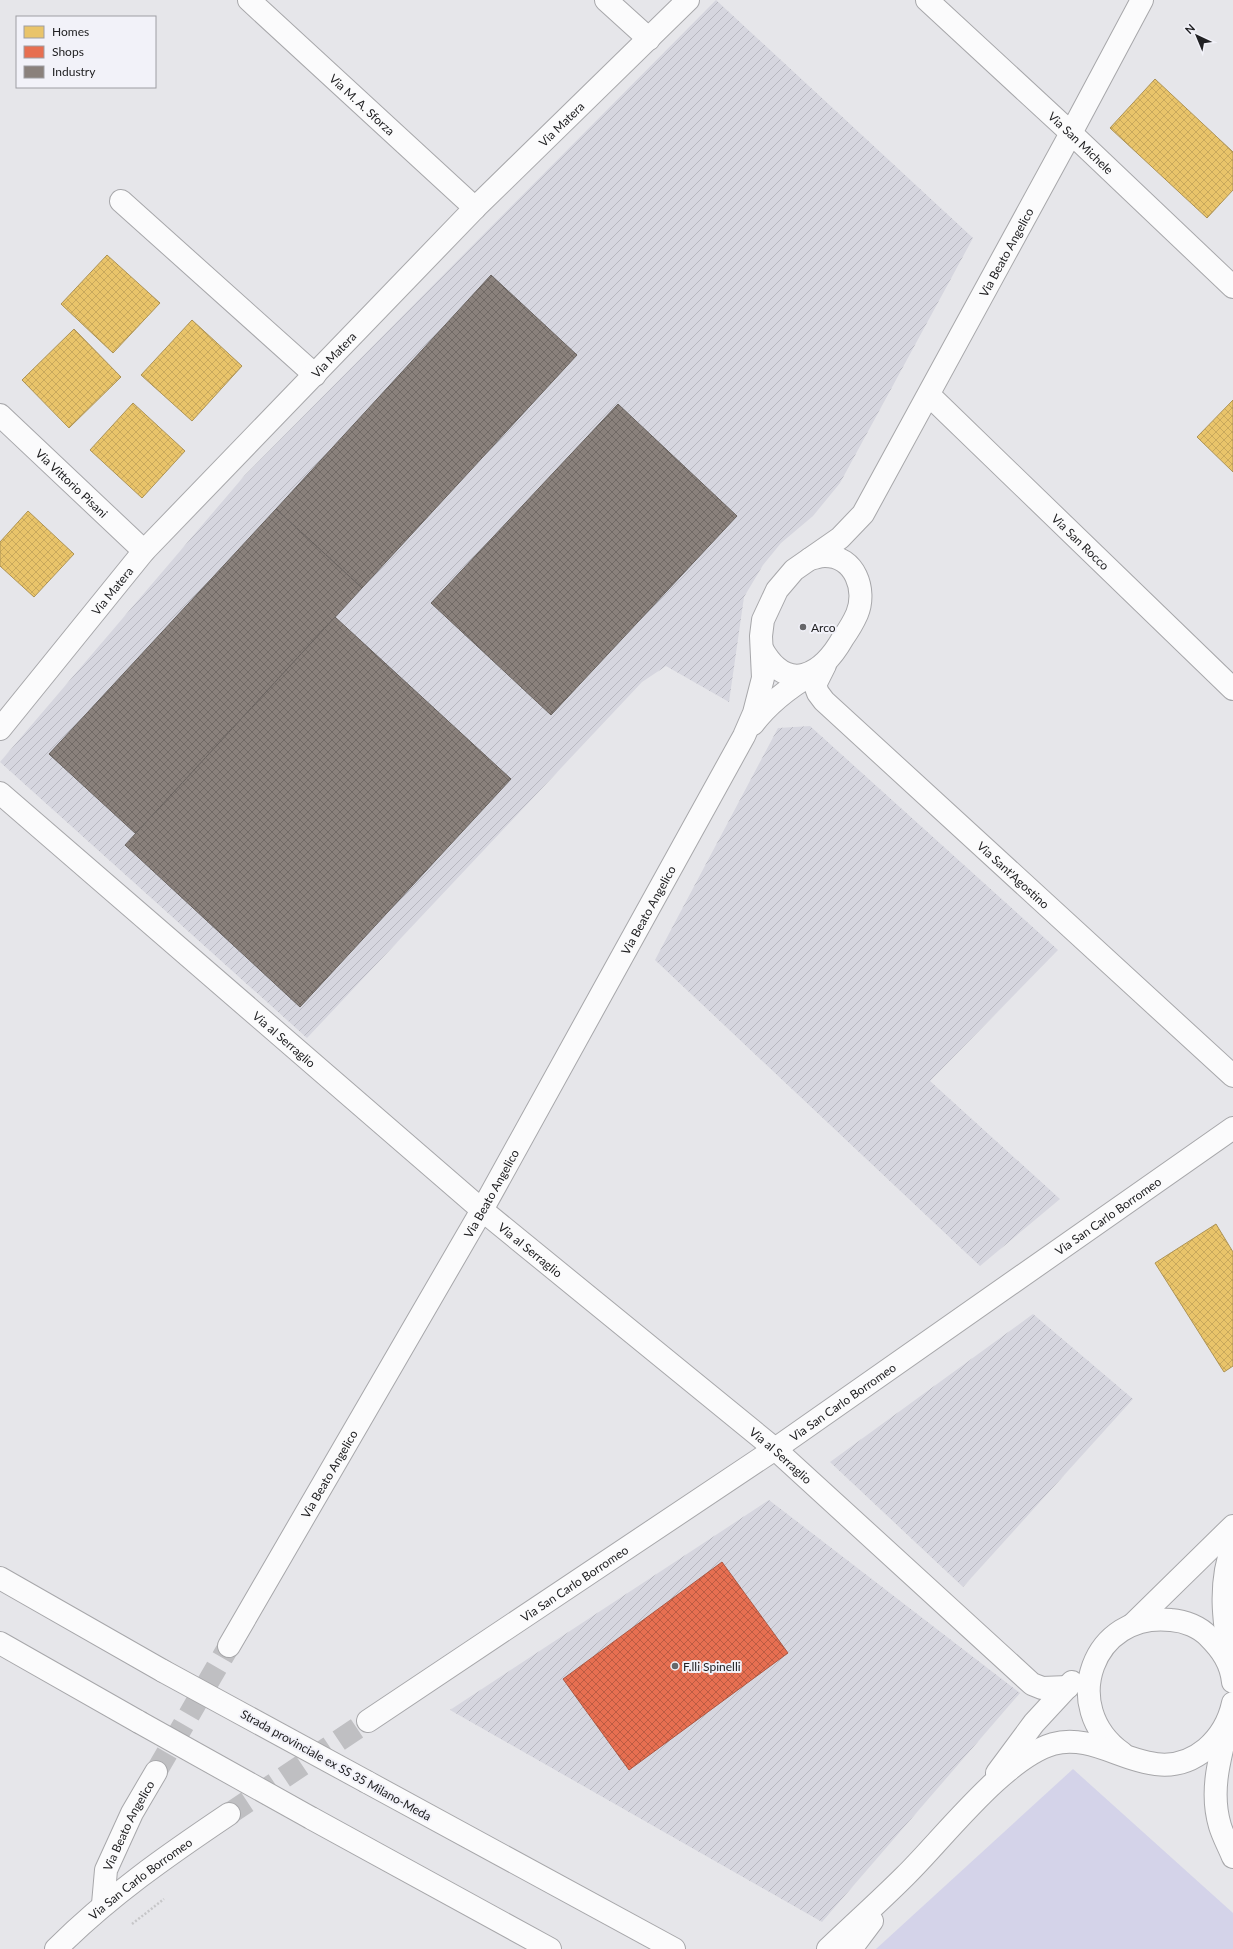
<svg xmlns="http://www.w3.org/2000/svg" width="1233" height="1949" viewBox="0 0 1233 1949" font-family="Lato,sans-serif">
	<defs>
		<pattern id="industrial-furrows" width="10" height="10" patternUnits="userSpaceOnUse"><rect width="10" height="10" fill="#d6d6df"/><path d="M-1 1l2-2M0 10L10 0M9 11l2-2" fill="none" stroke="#b7b7bf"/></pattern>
		<pattern id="homes-cross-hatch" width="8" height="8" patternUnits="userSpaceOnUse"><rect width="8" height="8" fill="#e9c46a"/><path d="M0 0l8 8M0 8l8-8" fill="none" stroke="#c8a85c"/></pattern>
		<pattern id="shops-cross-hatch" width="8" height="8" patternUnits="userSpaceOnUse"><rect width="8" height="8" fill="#e76f51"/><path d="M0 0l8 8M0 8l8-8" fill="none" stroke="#bb5b43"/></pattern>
		<pattern id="industry-cross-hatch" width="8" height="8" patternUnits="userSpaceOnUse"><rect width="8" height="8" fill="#8a817c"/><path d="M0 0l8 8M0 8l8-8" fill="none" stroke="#706965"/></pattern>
	</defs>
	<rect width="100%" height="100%" fill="#e6e6ea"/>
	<!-- industrial -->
	<g fill="url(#industrial-furrows)">
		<polygon points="716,0 973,238 840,483 813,516 781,543 763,565 744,597 729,702 666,666 642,682 307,1038 0,762 245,475"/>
		<polygon points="810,726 1058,950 930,1081 1060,1199 980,1266 655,960 778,728"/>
		<polygon points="1033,1314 1133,1399 963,1587 830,1462"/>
		<polygon points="769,1500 1020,1693 822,1922 450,1710"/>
	</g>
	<!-- grass -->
	<polygon fill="#d4d3e9" points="1073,1769 1233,1913 1233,1949 876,1949"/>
	<!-- homes -->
	<g fill="url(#homes-cross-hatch)" stroke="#ad9355">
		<polygon points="1155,79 1233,152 1233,190 1207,218 1110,128"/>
		<polygon points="107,255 160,303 113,353 61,304"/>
		<polygon points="192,320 242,366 192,421 141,375"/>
		<polygon points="74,329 121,377 69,428 22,380"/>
		<polygon points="1233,400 1233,472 1197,437"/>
		<polygon points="133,403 185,451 142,498 90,450"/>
		<polygon points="28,511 74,554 34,597 0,566 0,542"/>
		<polygon points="1216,1224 1233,1252 1233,1366 1224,1372 1155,1263"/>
	</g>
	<!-- shops -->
	<polygon fill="url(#shops-cross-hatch)" stroke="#ac5843" points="722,1562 788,1653 629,1770 563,1679"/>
	<!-- industry -->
	<g fill="url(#industry-cross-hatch)" stroke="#6a6461">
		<polygon points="491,275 577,355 362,588 276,509"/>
		<polygon points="618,404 737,516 551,715 431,603"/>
		<polygon points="276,509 362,588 136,834 49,754"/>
		<polygon points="335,617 511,779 300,1007 125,845"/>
	</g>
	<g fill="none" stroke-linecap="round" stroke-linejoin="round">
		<!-- minor-tunnel -->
		<g stroke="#bfbfc2" stroke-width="22" stroke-dasharray="22 11" stroke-linecap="butt">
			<polyline points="156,1772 229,1646"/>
			<polyline points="229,1814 368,1721"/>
		</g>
		<defs>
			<g id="minor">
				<path id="s1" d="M249 0 475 208"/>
				<polyline points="606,0 649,39"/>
				<path id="s2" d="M927 0 1071 133 1233 287"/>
				<polyline points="121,201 315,375"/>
				<path id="s3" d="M929 395 1233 689"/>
				<path id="s4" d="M0 415 144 551"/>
				<path d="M762 649C788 695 822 675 843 638 848 631 853 623 857 614 867 590 855 556 825 556 820 556 815 558 810 559"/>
				<path id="s5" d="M825 665 815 685 818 693 824 701 1233 1076"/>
				<path d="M753 724C769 703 790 687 812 674"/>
				<path id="s6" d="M0 729 144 551 475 208 688 0"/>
				<path id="s7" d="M0 793 482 1210 775 1449 1032 1684 1042 1688 1068 1687"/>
				<polyline points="1134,1623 1233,1526"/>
				<path id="s8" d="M229 1646 482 1210 744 736 754 713 763 678 761 636 763 620 777 590 794 570 840 538 863 514 1071 133 1142 0"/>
				<path d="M1230 1661C1224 1622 1218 1583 1233 1545"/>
				<path id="s9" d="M368 1721 775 1449 1233 1128"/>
				<path d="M1227 1729C1219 1760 1210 1793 1220 1826 1223 1836 1229 1847 1233 1857"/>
				<path d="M1122 1753C1058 1707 1093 1611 1171 1620 1185 1621 1200 1627 1209 1637 1222 1650 1231 1663 1233 1682"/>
				<polyline points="997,1773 1034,1723 1072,1682"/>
				<path id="s10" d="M103 1904 106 1870 132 1813 156 1772"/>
				<path id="s11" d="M56 1949C109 1896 168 1855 229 1814"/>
				<path d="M828 1949C853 1925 880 1901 905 1876 942 1840 1004 1758 1053 1744 1104 1729 1153 1793 1206 1749 1221 1736 1229 1722 1233 1703"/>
				<polyline points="851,1949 872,1921"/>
			</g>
			<g id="highway">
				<polyline points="0,1578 163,1671"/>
				<polyline points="0,1643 139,1722"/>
				<polyline points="367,1782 674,1949"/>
				<polyline points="311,1818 550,1949"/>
			</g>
		</defs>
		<!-- minor casing -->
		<use href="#minor" stroke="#a7a7aa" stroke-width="24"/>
		<!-- highway casing -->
		<use href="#highway" stroke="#a7a7aa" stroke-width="24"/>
		<!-- path -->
		<polyline stroke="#c6c6c8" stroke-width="2.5" stroke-dasharray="2 2" stroke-linecap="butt" points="132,1924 164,1899"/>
		<!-- minor -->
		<use href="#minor" stroke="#fbfbfc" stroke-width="22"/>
		<!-- highway -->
		<use href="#highway" stroke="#fbfbfc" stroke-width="22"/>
		<defs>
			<g id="highway-bridge">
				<polyline points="163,1671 367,1782"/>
				<polyline points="139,1722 311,1818"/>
			</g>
		</defs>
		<!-- highway-bridge casing -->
		<use href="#highway-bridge" stroke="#a7a7aa" stroke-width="24" stroke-linecap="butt"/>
		<!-- highway-bridge -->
		<use href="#highway-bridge" stroke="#fbfbfc" stroke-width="22"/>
	</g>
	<!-- markers -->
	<g fill="#666669" stroke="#f2f2f9" stroke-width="1.5">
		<circle cx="803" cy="627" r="4"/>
		<circle cx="675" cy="1666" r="4"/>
	</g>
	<g text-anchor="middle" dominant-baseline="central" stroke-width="4" stroke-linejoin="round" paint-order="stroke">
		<!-- street labels -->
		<g font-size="12" fill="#212123" stroke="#f2f2f9">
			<text stroke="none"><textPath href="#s1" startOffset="154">Via M. A. Sforza</textPath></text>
			<text stroke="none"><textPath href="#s6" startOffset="826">Via Matera</textPath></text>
			<text stroke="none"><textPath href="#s2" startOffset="210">Via San Michele</textPath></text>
			<text stroke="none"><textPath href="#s8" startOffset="1612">Via Beato Angelico</textPath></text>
			<text stroke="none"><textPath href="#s6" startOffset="502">Via Matera</textPath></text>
			<text stroke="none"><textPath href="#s4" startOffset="99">Via Vittorio Pisani</textPath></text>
			<text stroke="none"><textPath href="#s3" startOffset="211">Via San Rocco</textPath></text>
			<text stroke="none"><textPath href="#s6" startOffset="178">Via Matera</textPath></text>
			<text stroke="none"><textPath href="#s5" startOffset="298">Via Sant'Agostino</textPath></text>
			<text stroke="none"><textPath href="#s8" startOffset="847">Via Beato Angelico</textPath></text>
			<text stroke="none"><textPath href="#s7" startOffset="376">Via al Serraglio</textPath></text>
			<text stroke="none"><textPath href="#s8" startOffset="523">Via Beato Angelico</textPath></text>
			<text stroke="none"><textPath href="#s9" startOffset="896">Via San Carlo Borromeo</textPath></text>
			<text stroke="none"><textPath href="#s7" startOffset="700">Via al Serraglio</textPath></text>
			<text stroke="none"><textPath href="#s9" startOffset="572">Via San Carlo Borromeo</textPath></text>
			<text stroke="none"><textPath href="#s7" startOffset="1024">Via al Serraglio</textPath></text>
			<text stroke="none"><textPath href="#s8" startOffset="199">Via Beato Angelico</textPath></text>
			<text stroke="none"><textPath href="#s9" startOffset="248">Via San Carlo Borromeo</textPath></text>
			<text transform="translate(336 1765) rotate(29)">Strada provinciale ex SS 35 Milano-Meda</text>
			<text stroke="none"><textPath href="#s10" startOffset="84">Via Beato Angelico</textPath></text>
			<text stroke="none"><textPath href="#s11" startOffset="110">Via San Carlo Borromeo</textPath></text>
		</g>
		<!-- poi labels -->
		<g font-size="12" fill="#212123" stroke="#f2f2f9" text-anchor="start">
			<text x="811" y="627">Arco</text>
			<text x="683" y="1666">F.lli Spinelli</text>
		</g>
	</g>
	<!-- legend -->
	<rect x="16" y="16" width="140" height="72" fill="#f2f2f9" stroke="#9e9ea3"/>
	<rect x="24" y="26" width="20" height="12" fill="#e9c46a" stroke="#9e9ea3"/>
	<text x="52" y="36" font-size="12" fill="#212123">Homes</text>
	<rect x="24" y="46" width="20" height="12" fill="#e76f51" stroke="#9e9ea3"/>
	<text x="52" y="56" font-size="12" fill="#212123">Shops</text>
	<rect x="24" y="66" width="20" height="12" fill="#8a817c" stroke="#9e9ea3"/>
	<text x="52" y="76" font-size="12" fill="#212123">Industry</text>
	<!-- north arrow -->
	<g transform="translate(1197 36) rotate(316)" stroke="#f2f2f9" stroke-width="3" paint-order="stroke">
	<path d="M0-3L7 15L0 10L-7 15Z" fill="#212123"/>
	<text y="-6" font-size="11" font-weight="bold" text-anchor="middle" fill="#212123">N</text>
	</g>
</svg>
